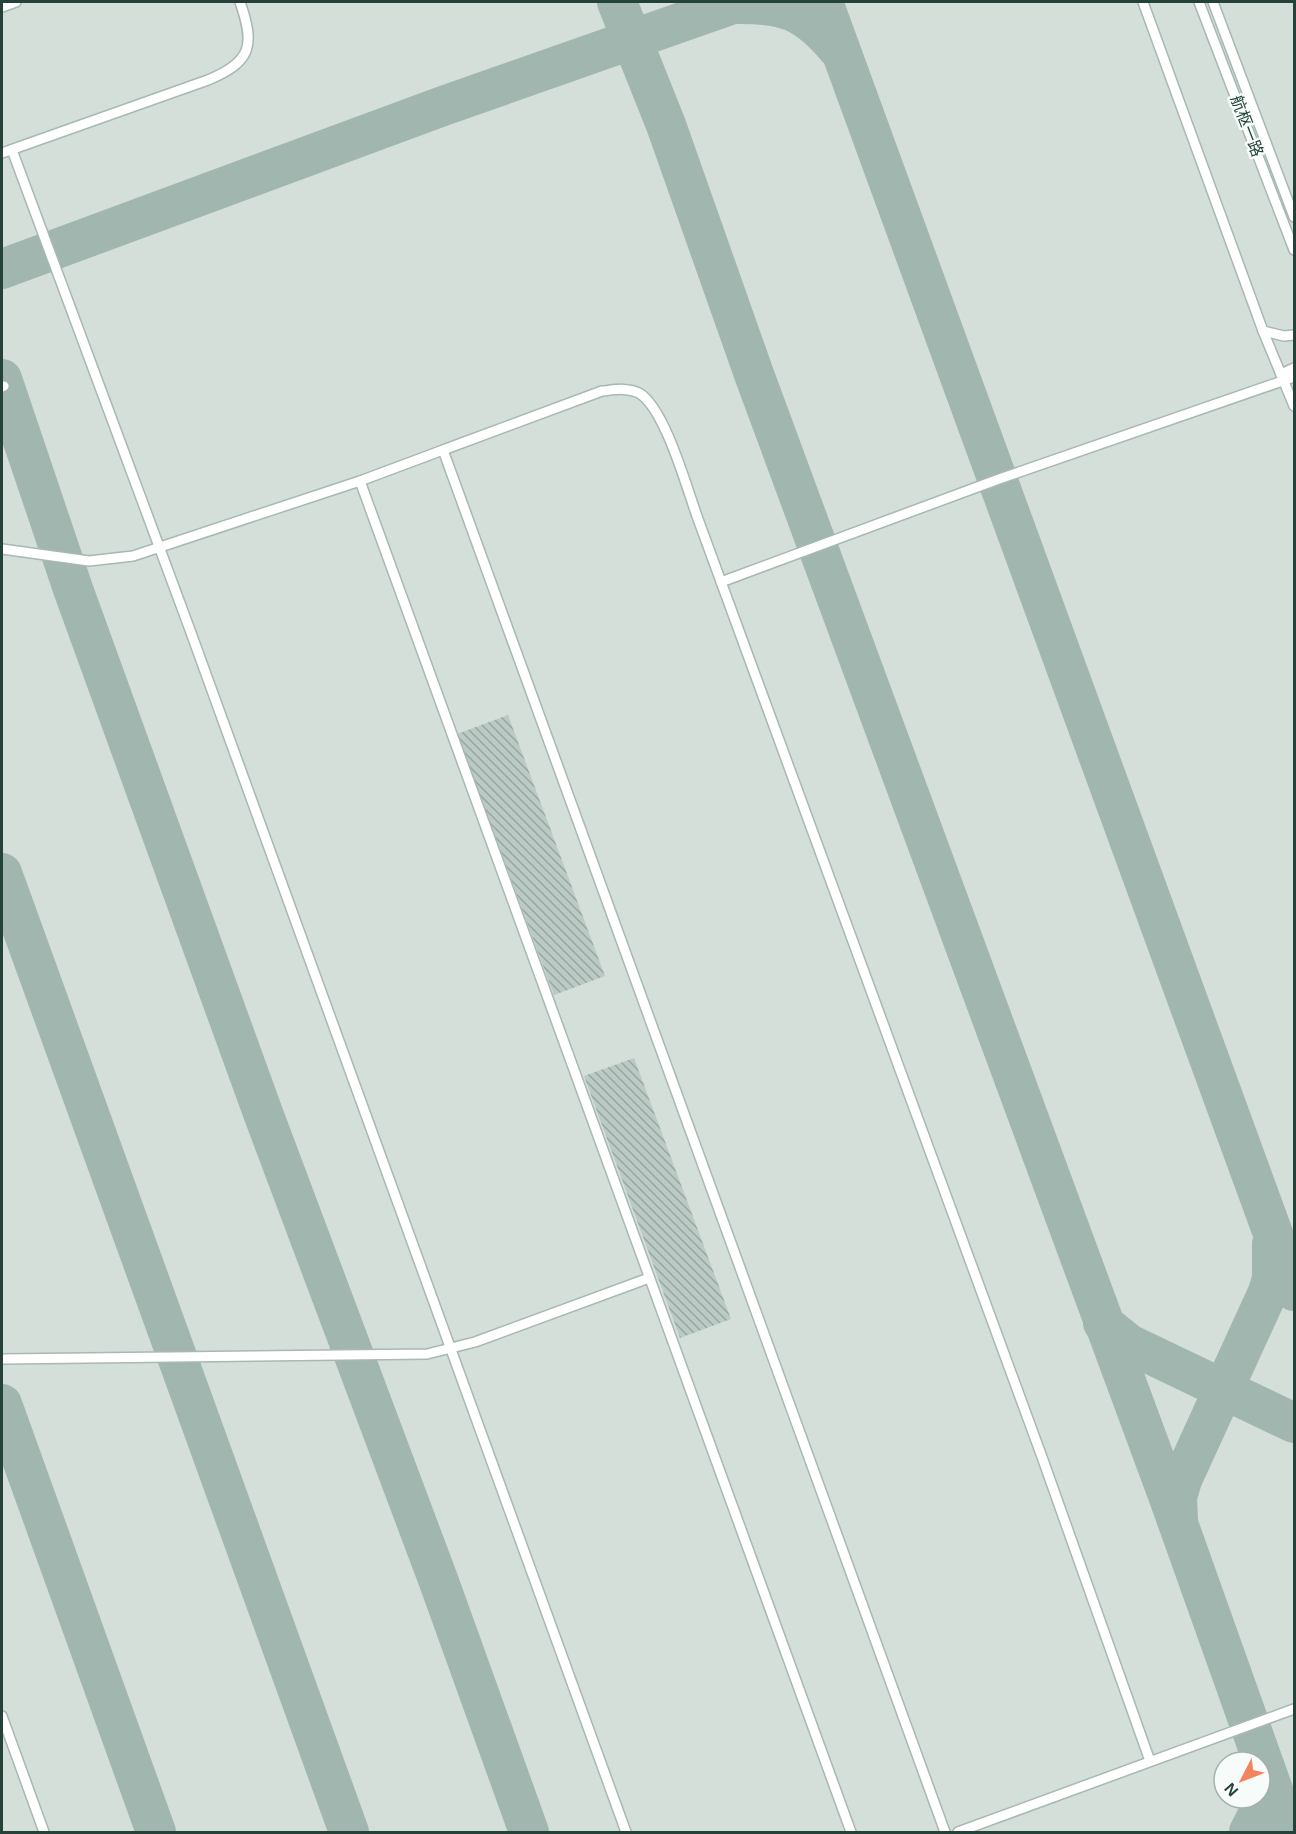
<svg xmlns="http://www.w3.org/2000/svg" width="1296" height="1834" viewBox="0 0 1296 1834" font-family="Helvetica,'Noto Sans SC',sans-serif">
	<defs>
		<pattern id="building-back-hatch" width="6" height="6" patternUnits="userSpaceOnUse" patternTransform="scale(1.5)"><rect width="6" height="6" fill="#bbcac4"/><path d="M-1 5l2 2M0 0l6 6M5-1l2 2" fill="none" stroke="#98a6a0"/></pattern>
	</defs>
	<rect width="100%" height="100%" fill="#e6efeb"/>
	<!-- built -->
	<path fill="#d4dfda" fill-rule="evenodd" d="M2 2H1294V1832H2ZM1224 1762H1260V1798H1224Z"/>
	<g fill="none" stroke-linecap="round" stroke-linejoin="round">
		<!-- taxiway -->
		<g stroke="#a2b6b0" stroke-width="40">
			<polyline points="617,2 666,125 755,377 1169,1498 1288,1832"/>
			<polyline points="823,2 1294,1291"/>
			<path d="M733 4C783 3 804 9 837 48"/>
			<polyline points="2,269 443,106 739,2"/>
			<polyline points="2,379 73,589 263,1113 439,1582 529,1832"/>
			<polyline points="2,873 349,1832"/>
			<polyline points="1103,1323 1129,1344 1294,1423"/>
			<polyline points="2,1404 156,1832"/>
			<polyline points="1178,1520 1177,1497 1182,1480 1268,1292 1272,1279 1272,1244"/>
			<polyline points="1249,1832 1260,1810 1265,1768"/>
		</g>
	</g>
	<!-- building -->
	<g fill="url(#building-back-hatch)">
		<polygon points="508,715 605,976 554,995 457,734"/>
		<polygon points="634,1058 731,1319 680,1338 584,1076"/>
	</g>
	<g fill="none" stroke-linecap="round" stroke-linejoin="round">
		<defs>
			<g id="service">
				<polyline points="1143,2 1263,331 1294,406"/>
				<polyline points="1199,2 1294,250"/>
				<polyline points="1213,2 1294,217"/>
				<polyline points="2,7 16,2"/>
				<polyline points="12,150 190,630 626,1832"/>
				<path d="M2 153 208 80C252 62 255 45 240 2"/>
				<polyline points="1263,331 1284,336 1294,335"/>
				<polyline points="1281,374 1294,368"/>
				<polyline points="2,387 4,386"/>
				<path d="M443 450 602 391C614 390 627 387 639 393 665 408 687 489 698 519L1042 1457 1150 1761"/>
				<polyline points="360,481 851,1832"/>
				<polyline points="2,549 89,561 133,556 360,481 443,450 945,1832"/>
				<polyline points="721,582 999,479 1294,377"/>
				<polyline points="2,1359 427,1354 475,1342 649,1278"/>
				<polyline points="2,1716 44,1832"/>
				<polyline points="958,1832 1294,1709"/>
			</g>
		</defs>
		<!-- service casing -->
		<use href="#service" stroke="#a8b8b2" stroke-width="12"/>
		<!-- service -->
		<use href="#service" stroke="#fff" stroke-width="9"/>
	</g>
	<g text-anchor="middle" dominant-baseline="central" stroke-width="5" stroke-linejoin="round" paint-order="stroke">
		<!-- street labels -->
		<g font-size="16" fill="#24423a" stroke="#f7fbf9">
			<text transform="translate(1247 126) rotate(69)">航枢一路</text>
		</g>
	</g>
	<!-- border -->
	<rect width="1296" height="1834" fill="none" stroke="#24423a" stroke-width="6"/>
	<!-- north arrow -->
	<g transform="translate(1242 1780) rotate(228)"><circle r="28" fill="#f7fbf9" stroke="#a3b1ad" stroke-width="1.5"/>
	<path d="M0-4.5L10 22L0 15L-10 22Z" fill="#f4845f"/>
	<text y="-9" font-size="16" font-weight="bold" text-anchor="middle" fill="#24423a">N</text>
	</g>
</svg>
